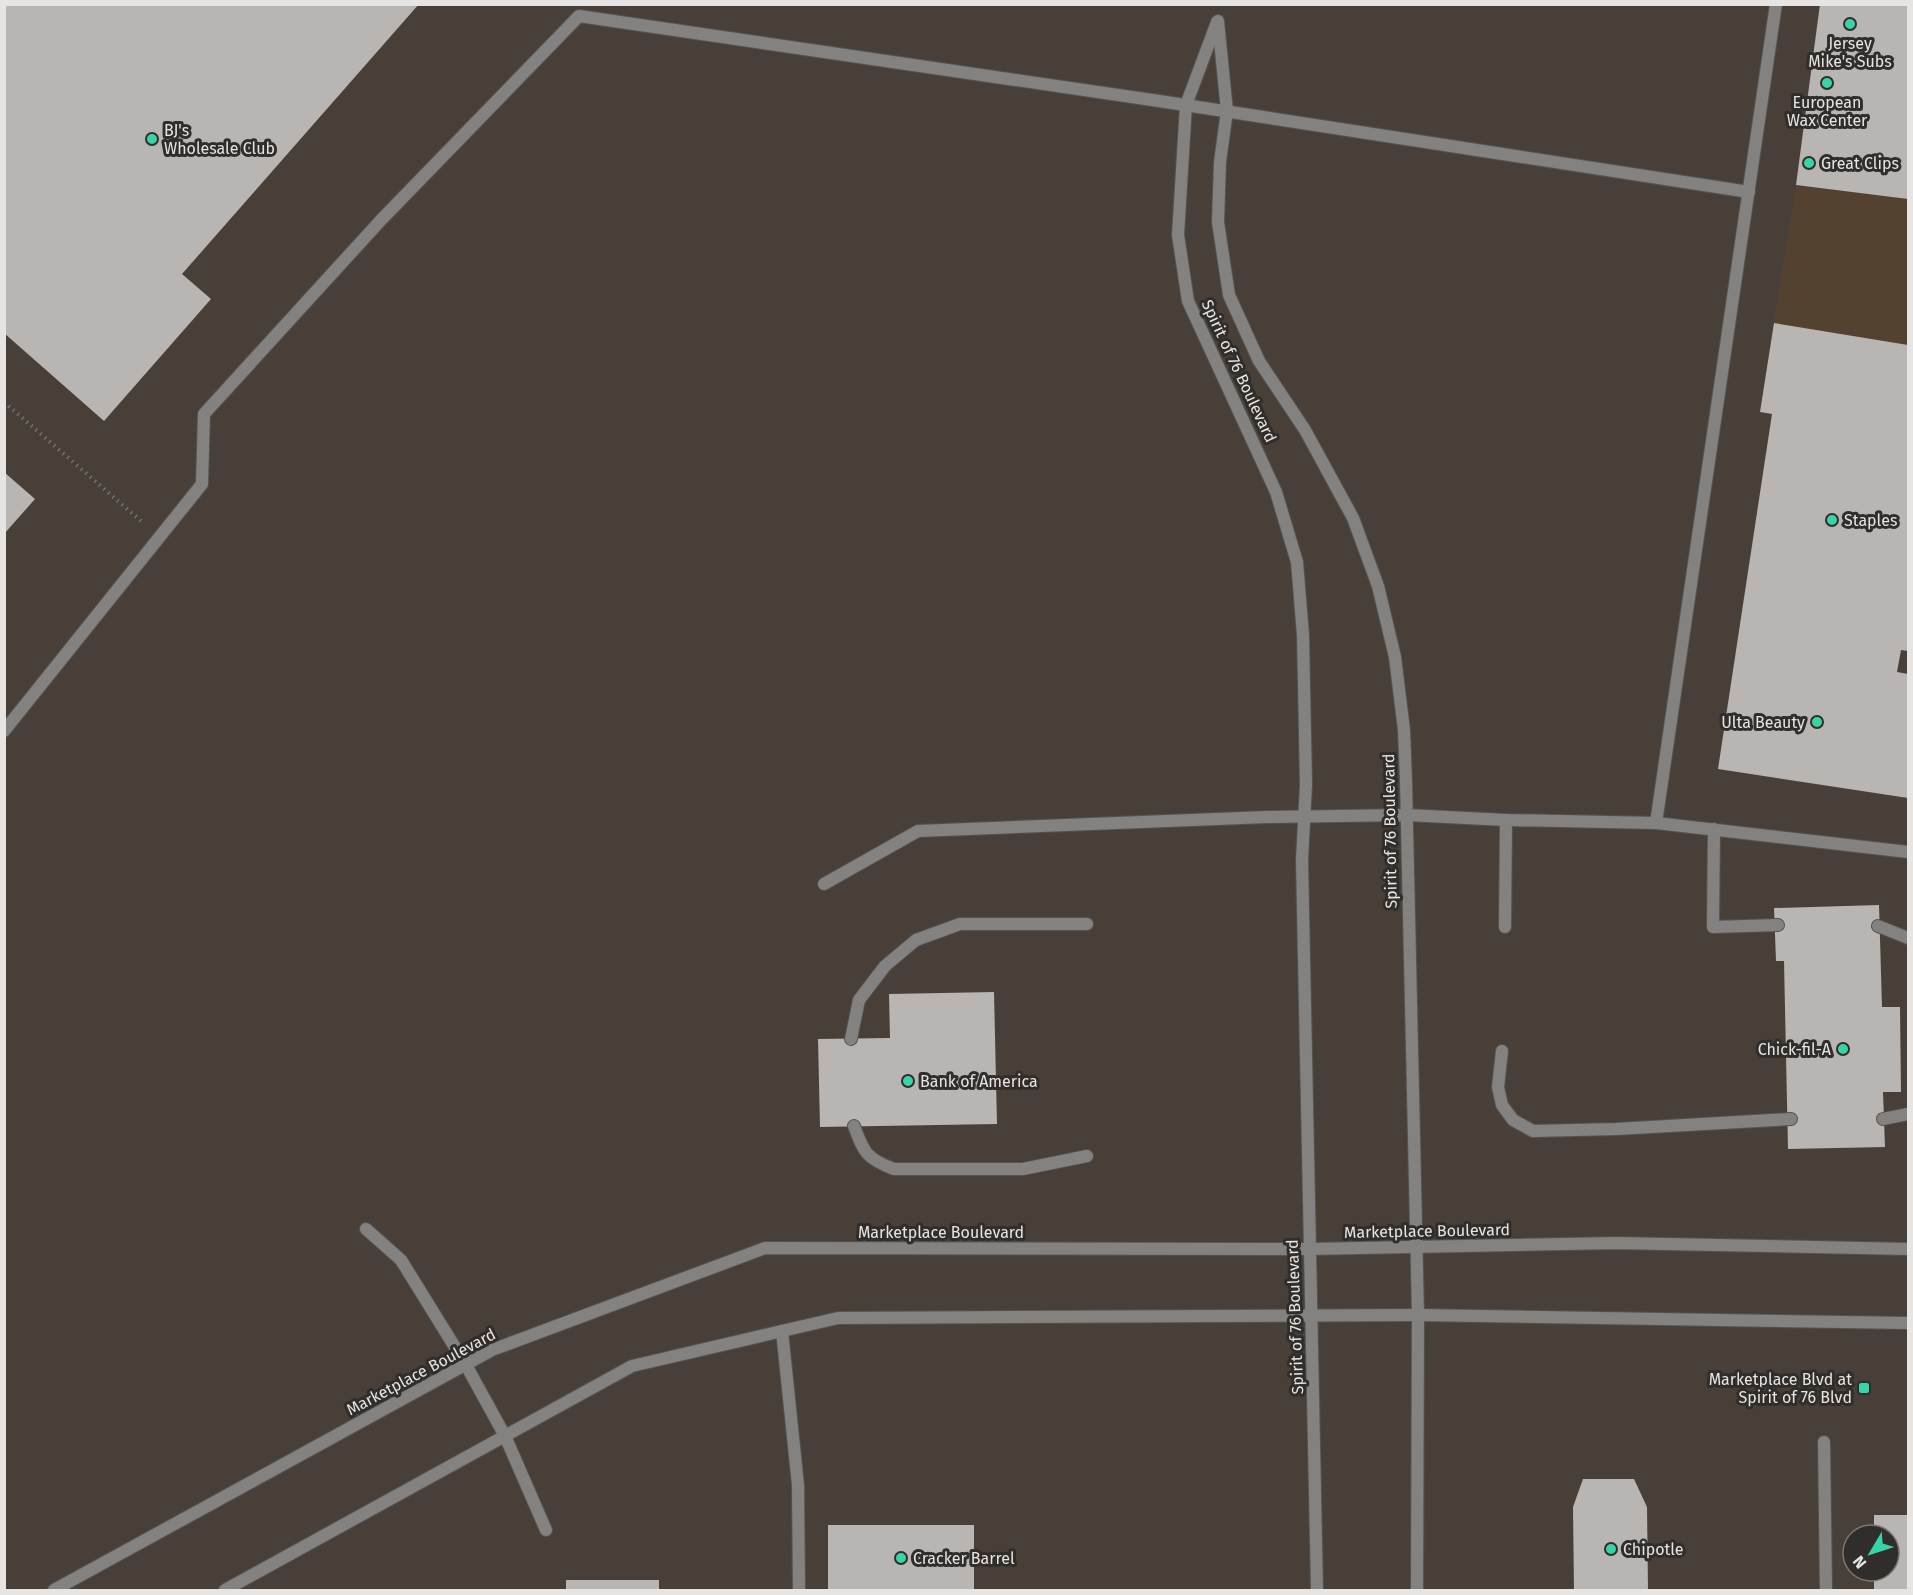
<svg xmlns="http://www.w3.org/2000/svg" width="1913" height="1595" viewBox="0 0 1913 1595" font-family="'Fira Sans',sans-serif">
	<rect width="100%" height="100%" fill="#3a3734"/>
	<!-- built -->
	<path fill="#484038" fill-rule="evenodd" d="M5 5H1908V1590H5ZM1853 1535H1889V1571H1853Z"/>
	<!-- green -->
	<polygon fill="#544230" points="1796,185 1908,199 1908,345 1774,323"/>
	<!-- building -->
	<g fill="#b9b5b2">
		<polygon points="4,4 419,4 182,274 211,299 104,421 4,333"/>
		<polygon points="1820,4 1908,4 1908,199 1796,185"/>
		<polygon points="1774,323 1908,345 1908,651 1901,650 1897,672 1908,674 1908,798 1718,769 1772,414 1760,412"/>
		<polygon points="4,472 35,499 4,534"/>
		<polygon points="1879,905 1882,1007 1900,1007 1901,1092 1883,1092 1885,1147 1788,1149 1784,961 1776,961 1774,908"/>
		<polygon points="994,992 997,1124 820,1127 818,1039 890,1038 889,994"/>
		<polygon points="1583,1479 1634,1479 1647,1507 1648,1590 1574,1590 1573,1507"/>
		<polygon points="1874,1515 1908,1515 1908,1590 1874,1590 1874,1571 1889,1571 1889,1535 1874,1535"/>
		<rect x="828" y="1525" width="146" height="65"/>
		<rect x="566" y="1580" width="93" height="10"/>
	</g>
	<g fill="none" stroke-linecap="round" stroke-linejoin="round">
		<defs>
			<g id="service">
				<polyline points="4,731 202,484 204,414 381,220 579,16 1159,101 1749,192"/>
				<polyline points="1656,823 1776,4"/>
				<polyline points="1714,829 1713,927 1778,925"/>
				<polyline points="824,884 918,831 1267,817 1407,815 1506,820 1656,823 1908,852"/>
				<polyline points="1878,926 1908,938"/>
				<polyline points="1505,927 1506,820"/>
				<polyline points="851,1039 859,1000 885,966 916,940 960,924 1087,924"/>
				<polyline points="1502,1051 1498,1087 1502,1105 1513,1120 1533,1131 1616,1129 1791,1119"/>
				<polyline points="1883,1119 1908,1114"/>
				<path d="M854 1126C864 1153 867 1159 894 1169H1023L1087 1156"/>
				<polyline points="366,1229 401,1260 466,1365 505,1436 546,1530"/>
				<polyline points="782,1331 798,1485 799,1590"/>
				<polyline points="1824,1442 1826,1590"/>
			</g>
			<g id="minor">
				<polyline points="1218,21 1227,111 1220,162 1218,222 1229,295 1259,361 1305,430 1353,518 1378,586 1395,657 1404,730 1406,781 1418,1315 1417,1590"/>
				<polyline points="1217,22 1186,105 1178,235 1188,301 1276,492 1297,562 1303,635 1306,784 1302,860 1317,1590"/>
				<polyline points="54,1590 492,1350 765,1248 1309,1249 1616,1243 1908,1249"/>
				<polyline points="225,1590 632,1366 838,1318 1418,1315 1908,1323"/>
			</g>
		</defs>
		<!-- service casing -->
		<use href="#service" stroke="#565350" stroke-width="14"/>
		<!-- minor casing -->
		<use href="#minor" stroke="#565350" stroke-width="14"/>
		<!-- path -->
		<polyline stroke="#74716f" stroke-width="4" stroke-dasharray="1.5 4.5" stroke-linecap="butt" points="4,402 141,521"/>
		<!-- service -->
		<use href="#service" stroke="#848281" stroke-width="12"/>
		<!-- minor -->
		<use href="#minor" stroke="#848281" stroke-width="12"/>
	</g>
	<!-- markers -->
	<g fill="#38d4a6" stroke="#302d2a" stroke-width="2">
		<circle cx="1850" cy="24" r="6"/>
		<circle cx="1827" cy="83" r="6"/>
		<circle cx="152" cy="139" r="6"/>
		<circle cx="1809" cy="163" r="6"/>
		<circle cx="1832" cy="520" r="6"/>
		<circle cx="1817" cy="722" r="6"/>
		<circle cx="1843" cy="1049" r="6"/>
		<circle cx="908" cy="1081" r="6"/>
		<rect x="1858" y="1382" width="12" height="12" rx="3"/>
		<circle cx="1611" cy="1549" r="6"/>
		<circle cx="901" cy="1558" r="6"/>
	</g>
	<g text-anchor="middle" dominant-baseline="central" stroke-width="6" stroke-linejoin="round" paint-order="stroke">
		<!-- poi labels -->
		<g font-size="16" fill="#e7e5e3" stroke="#302d2a" text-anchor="start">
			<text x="1850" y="43" text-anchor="middle">Jersey<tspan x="1850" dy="18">Mike's Subs</tspan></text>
			<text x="1827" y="102" text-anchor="middle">European<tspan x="1827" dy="18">Wax Center</tspan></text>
			<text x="164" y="130">BJ's<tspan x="164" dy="18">Wholesale Club</tspan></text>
			<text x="1821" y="163">Great Clips</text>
			<text x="1844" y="520">Staples</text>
			<text x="1805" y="722" text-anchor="end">Ulta Beauty</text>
			<text x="1831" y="1049" text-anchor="end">Chick-fil-A</text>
			<text x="920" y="1081">Bank of America</text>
			<text x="1852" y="1379" text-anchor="end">Marketplace Blvd at<tspan x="1852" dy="18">Spirit of 76 Blvd</tspan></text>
			<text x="1623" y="1549">Chipotle</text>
			<text x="913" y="1558">Cracker Barrel</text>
		</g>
		<!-- street labels -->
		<g font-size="16" fill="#e7e5e3" stroke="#302d2a">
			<text transform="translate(1239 371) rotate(65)">Spirit of 76 Boulevard</text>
			<text transform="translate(1390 831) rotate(-91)">Spirit of 76 Boulevard</text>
			<text transform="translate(1427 1231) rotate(-1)">Marketplace Boulevard</text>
			<text x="941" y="1232">Marketplace Boulevard</text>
			<text transform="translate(1295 1317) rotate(-92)">Spirit of 76 Boulevard</text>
			<text transform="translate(421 1372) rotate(-28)">Marketplace Boulevard</text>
		</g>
	</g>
	<!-- border -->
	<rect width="1913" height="1595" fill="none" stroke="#e7e5e3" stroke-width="12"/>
	<!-- north arrow -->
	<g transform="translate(1871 1553) rotate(231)"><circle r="28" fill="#302d2a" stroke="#797774" stroke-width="1.5"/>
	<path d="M0-4.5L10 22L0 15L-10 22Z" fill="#38d4a6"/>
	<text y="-9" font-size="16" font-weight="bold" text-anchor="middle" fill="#e7e5e3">N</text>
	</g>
</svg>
